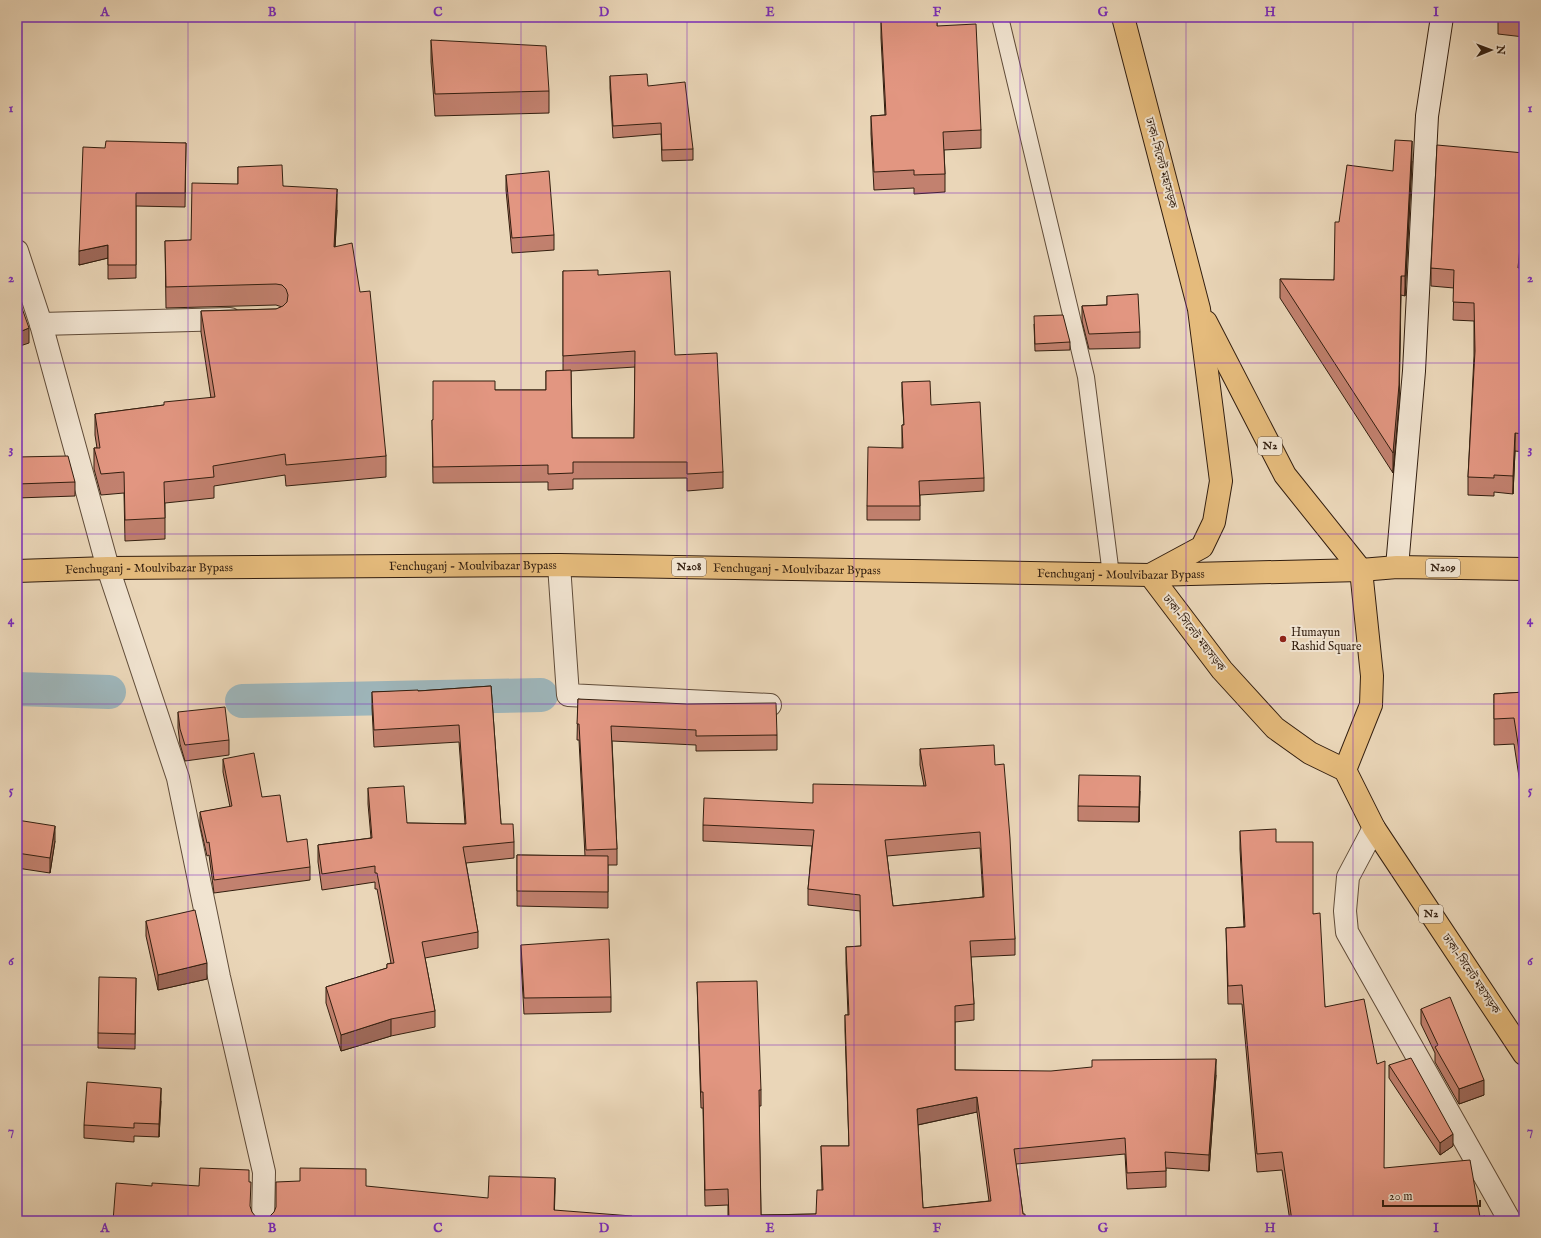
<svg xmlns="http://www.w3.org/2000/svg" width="1541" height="1238" viewBox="0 0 1541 1238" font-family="'IM FELL English','Noto Serif Bengali',serif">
	<rect width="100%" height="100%" fill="#ead6b8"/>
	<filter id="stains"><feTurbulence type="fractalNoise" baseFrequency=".005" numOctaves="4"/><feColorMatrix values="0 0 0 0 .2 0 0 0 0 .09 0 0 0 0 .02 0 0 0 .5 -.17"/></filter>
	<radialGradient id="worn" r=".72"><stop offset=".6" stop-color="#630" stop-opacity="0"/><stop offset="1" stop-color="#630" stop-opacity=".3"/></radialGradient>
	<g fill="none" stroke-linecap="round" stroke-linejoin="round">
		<!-- canal -->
		<g stroke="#9eb6bb" stroke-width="34">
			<polyline points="17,689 109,692"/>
			<polyline points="242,701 541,695"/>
		</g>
		<defs>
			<polyline id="lane" points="1000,17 1086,377 1111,575"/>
			<g id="street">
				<polyline points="17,251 41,324 108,568 178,778 219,977 264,1172 263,1221"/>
				<polyline points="41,324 230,319"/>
				<polyline points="559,565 568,695 770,705"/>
				<polyline points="1374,828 1348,877 1345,911 1347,932 1510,1221"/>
			</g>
			<polyline id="secondary" points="1397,567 1414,371 1427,116 1442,17"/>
			<g id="highway">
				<polyline points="1123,17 1199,309 1221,481 1214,522 1202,547 1150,575 1222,670 1275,728 1310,753 1345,770 1374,828 1524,1054"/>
				<polyline points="1206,322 1285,475 1361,570 1372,676 1371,705 1345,770"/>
				<path id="s1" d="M17 571 108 568 559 565 1150 575 1361 570 1397 567 1524 569"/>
			</g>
		</defs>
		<!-- lane casing -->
		<use href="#lane" stroke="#604c39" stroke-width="18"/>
		<!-- street casing -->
		<use href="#street" stroke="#604c39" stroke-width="24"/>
		<!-- secondary casing -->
		<use href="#secondary" stroke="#321e0f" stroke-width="24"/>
		<!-- highway casing -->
		<use href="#highway" stroke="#321e0f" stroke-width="24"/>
		<!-- lane -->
		<use href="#lane" stroke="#f1e4d1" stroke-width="16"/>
		<!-- street -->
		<use href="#street" stroke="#f1e4d1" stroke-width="22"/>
		<!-- secondary -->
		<use href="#secondary" stroke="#f1e4d1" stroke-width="22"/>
		<!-- highway -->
		<use href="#highway" stroke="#e5bb7c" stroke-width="22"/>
		<!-- rail -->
		<polyline stroke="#321e0f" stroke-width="3" stroke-dasharray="7 7" stroke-linecap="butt" points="17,17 19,17"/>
	</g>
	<!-- wall -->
	<g fill="#c2816f" stroke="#321e0f" fill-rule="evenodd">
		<polygon points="905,17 937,17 937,26 981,130 981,148 944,150 945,174 945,192 914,194 914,188 874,190 871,134 871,116 885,115 881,38 881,20 905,19"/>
		<polygon points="1498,17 1524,17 1524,37 1498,34"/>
		<polygon points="431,40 549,91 549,113 435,116 431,62"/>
		<polygon points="610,76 648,86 693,149 693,160 662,161 661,134 613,138 610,88"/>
		<polygon points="186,143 185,207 136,206 136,278 108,279 108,258 79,265 105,148"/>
		<polygon points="1412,161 1405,296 1401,295 1399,404 1393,473 1280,298 1280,279 1334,280 1339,222 1393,171"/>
		<polygon points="238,167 283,186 337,210 335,246 386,456 386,477 286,486 285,475 214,486 214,498 165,503 165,539 125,541 124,493 101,495 94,469 94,448 97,448 95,435 95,414 164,405 211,398 201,332 201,311 276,309 282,307 276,305 166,308 165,241 191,240 238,184"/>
		<polygon points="506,175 554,235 554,250 512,253 506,190"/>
		<polygon points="1431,268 1524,268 1524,452 1515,451 1513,494 1494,492 1494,496 1468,495 1468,477 1474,356 1474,321 1453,320 1454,288 1431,286"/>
		<path d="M563 271 598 275 675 355 723 472V488L687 491V478L573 479V489L548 490V482L433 483 432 420H433L495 390H546V371H563ZM635 367 634 438H572L571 371Z"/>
		<polygon points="1107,296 1140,332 1140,348 1089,349 1082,321 1082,306 1107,305"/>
		<polygon points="1034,324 1070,342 1070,350 1035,351"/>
		<polygon points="902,382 931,405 984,478 984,491 920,495 920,520 867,520 867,506 902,448 902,425 904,425 902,396"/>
		<polygon points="17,457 75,482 75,496 17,498"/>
		<polygon points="491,686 501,824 514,842 514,858 466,863 478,932 478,948 425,958 435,1011 435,1027 391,1036 341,1051 326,1003 326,987 387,968 387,964 391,963 377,889 375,889 375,882 322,890 318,862 318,845 371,838 368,804 368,788 407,823 465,824 459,742 374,747 372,708 372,692 418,691"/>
		<polygon points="1524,692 1524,809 1514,744 1494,745 1494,694"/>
		<polygon points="578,699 777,735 777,750 696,751 696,745 612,741 617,849 617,865 608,865 608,908 517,906 517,855 585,856 579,740 577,740"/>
		<polygon points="178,712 229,740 229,755 185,761 180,744 178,728"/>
		<path d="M920 749 995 765 1015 939V955L971 957 974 1004V1020L955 1022V1070L1216 1075 1209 1171 1166 1168V1187L1127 1189 1125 1154 1016 1164 1023 1214 1025 1221H728V1205L705 1206 703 1108H701L697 982 761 1090V1106H759L761 1215 816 1214 822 1190 821 1146H849L845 1031V1015H848L846 963V947L861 946 860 911 808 905V889L812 846 703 841V825L813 803 924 786 920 765ZM980 848 983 897 893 906 887 856ZM977 1112 989 1201 923 1208 918 1125Z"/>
		<polygon points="223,759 262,797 287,842 310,867 310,880 214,893 209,855 207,856 200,825 200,812 230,807 223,772"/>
		<polygon points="1140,791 1139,822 1078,821 1078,806"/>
		<polygon points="17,820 55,841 50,873 17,868"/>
		<polygon points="1240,831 1276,842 1313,914 1325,1007 1384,1168 1480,1217 1486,1221 1290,1221 1282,1170 1257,1172 1242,1004 1228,1004 1226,928 1244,927 1240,849"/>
		<polygon points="146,921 207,979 158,990 146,936"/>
		<polygon points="521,945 611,997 611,1012 524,1014 521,961"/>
		<polygon points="136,978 135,1049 98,1048 98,1033"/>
		<polygon points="1421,1009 1484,1095 1459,1104 1435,1062 1435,1053 1421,1024"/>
		<polygon points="1389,1065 1453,1146 1440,1155 1389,1078"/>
		<polygon points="161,1101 159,1137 134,1136 134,1142 84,1138 84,1125"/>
	</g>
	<!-- shaded-wall -->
	<g fill="#9e695a" stroke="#321e0f">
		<polygon points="1412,141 1412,161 1405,296 1405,276"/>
		<polygon points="337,189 337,210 334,267 334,247"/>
		<polygon points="1524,204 1524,222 1518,286 1518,268"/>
		<polygon points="108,245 108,258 79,265 79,251"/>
		<polygon points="1401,276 1399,404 1393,473 1393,453"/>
		<polygon points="29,328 29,343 17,347 17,333"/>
		<polygon points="1515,433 1515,451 1513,494 1513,476"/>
		<polygon points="1140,776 1140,791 1139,822 1139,807"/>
		<polygon points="55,826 55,841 50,873 50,858"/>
		<polygon points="207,963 207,979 158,990 158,975"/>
		<polygon points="391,1019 391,1036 341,1051 341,1035"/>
		<polygon points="1216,1059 1216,1075 1209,1171 1209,1155"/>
		<polygon points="1484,1080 1484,1095 1459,1104 1459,1089"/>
		<polygon points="161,1088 161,1101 159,1137 159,1124"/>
		<polygon points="977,1097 977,1112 917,1125 917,1109"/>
		<polygon points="1453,1134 1453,1146 1440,1155 1440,1143"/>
		<polygon points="555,1178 555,1193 554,1221 554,1210"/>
	</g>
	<!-- building -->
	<g fill="#e29681" stroke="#321e0f" fill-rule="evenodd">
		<polygon points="906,17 937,17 937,26 976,24 981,130 943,132 945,174 914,175 914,170 874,172 871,116 886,115 881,20 906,19"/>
		<polygon points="1498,17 1524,17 1524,22 1498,19"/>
		<polygon points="431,40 546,46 549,91 435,94"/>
		<polygon points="647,74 648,86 685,82 693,149 662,150 661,123 613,126 610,76"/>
		<polygon points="1395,140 1412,141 1405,276 1401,276 1399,385 1393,453 1280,279 1334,280 1335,222 1339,222 1347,165 1393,171"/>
		<polygon points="106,141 186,143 185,193 136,193 136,265 108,265 108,245 79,251 83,147 105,148"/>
		<polygon points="1437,145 1524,153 1524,204 1518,268 1524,268 1524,434 1515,433 1513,476 1494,475 1494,478 1468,477 1475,351 1474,303 1453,302 1454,270 1431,268"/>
		<polygon points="282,165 283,186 337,189 334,247 352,243 360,292 370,291 386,456 286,465 285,454 213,466 214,477 164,482 165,518 125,520 124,472 101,474 94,448 100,448 95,414 164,405 164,402 215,397 201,311 276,309 283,306 287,302 288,295 286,289 282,285 276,284 166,287 165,241 191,240 192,183 238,184 238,167"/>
		<polygon points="549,171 554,235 512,238 506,175"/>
		<polygon points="598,270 598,275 670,271 675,355 717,353 723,472 687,474 687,462 573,462 573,473 548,474 548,465 433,467 432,420 433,420 433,381 495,381 495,390 546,390 546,371 571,370 572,438 634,438 635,351 563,356 563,271"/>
		<polygon points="17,294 29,328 17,333"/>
		<polygon points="1138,294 1140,332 1089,334 1082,306 1107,305 1107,296"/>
		<polygon points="1063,315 1070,342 1035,344 1034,316"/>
		<polygon points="930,381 931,405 980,402 984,478 919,481 920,506 867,506 868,447 903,448 902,425 904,425 902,382"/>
		<polygon points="68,456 75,482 17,484 17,457"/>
		<polygon points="491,686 501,824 513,824 514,842 463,847 478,932 422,942 435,1011 391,1019 341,1035 326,987 387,968 387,964 394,963 377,873 375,873 375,866 322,874 318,845 372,838 368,788 404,786 407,823 466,824 459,725 374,730 372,692 418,690 418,691"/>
		<polygon points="1524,692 1524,782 1514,718 1494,719 1494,694"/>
		<polygon points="578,699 687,704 776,703 777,735 696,736 696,730 611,726 617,849 586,850 579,724 577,724"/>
		<polygon points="225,707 229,740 185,745 180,729 178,712"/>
		<path d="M994 745 995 765 1004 764 1010 838 1015 939 970 941 974 1004 955 1006V1070L1051 1071 1092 1067V1060L1216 1059 1209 1155 1165 1152 1166 1171 1127 1173 1125 1138 1014 1149 1023 1214H1025V1221H729L728 1189 705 1190 703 1092H701L697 982 757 981 761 1090H759L761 1215 816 1214 817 1190H823L821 1146H849L845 1015H849L846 947 861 946 860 895 808 889 814 830 703 825 704 798 813 803V784L926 786 920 749ZM980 832 984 897 893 906 885 840ZM977 1097 991 1201 923 1208 917 1109Z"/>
		<polygon points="254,753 262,797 280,795 287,842 307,839 310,867 214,880 209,842 207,843 200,812 232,806 223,759"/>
		<polygon points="1079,775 1140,776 1139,807 1078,806"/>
		<polygon points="17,820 55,826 50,858 17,853"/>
		<polygon points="1276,829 1276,842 1313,842 1313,914 1320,913 1325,1007 1364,999 1377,1064 1385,1061 1384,1168 1470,1160 1480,1217 1485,1216 1486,1221 1292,1221 1282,1152 1257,1154 1242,985 1228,986 1226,928 1245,927 1240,831"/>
		<polygon points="517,855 608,856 608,892 517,891"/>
		<polygon points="195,910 207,963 158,975 146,921"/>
		<polygon points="609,939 611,997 524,998 521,945"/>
		<polygon points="99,977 136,978 135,1034 98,1033"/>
		<polygon points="1450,997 1484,1080 1459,1089 1435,1047 1438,1045 1421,1009"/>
		<polygon points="1411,1058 1453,1134 1440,1143 1389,1065"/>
		<polygon points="87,1082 161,1088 159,1124 134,1123 134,1128 84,1125"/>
		<polygon points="200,1168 249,1170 249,1182 251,1182 250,1206 252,1212 256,1217 263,1219 269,1217 274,1212 276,1207 276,1182 300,1181 300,1168 366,1169 366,1186 488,1198 489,1176 555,1178 554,1210 632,1216 632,1221 113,1221 116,1183 152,1186 152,1183 199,1186"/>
	</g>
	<!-- grid -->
	<path fill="none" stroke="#7b2cbf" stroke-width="1" stroke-opacity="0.55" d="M188 17V1221M355 17V1221M521 17V1221M687 17V1221M854 17V1221M1020 17V1221M1186 17V1221M1353 17V1221M17 193H1524M17 363H1524M17 534H1524M17 704H1524M17 875H1524M17 1045H1524"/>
	<!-- markers -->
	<circle fill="#8f2418" stroke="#f1e4d1" stroke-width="1.5" cx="1283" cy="639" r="4"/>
	<g text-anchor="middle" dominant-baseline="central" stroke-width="4" stroke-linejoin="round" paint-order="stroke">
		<!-- shield labels -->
		<g fill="#f1e4d1" stroke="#6b5949" stroke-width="1">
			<rect x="1258" y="437" width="24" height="18" rx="3"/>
			<rect x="672" y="558" width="34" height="18" rx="3"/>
			<rect x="1426" y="559" width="34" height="18" rx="3"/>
			<rect x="1419" y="905" width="24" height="18" rx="3"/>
		</g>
		<g font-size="11" font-weight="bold" fill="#321e0f">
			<text x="1270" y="446">N2</text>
			<text x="689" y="567">N208</text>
			<text x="1443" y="568">N209</text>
			<text x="1431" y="914">N2</text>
		</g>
		<!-- street labels -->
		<g font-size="12" fill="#321e0f" stroke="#f1e4d1">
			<text transform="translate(1161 163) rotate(75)">ঢাকা-সিলেট মহাসড়ক</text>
			<text stroke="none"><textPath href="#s1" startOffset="456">Fenchuganj - Moulvibazar Bypass</textPath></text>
			<text stroke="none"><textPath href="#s1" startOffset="132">Fenchuganj - Moulvibazar Bypass</textPath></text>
			<text stroke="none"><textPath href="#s1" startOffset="780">Fenchuganj - Moulvibazar Bypass</textPath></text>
			<text stroke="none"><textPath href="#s1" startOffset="1104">Fenchuganj - Moulvibazar Bypass</textPath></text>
			<text transform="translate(1194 633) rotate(52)">ঢাকা-সিলেট মহাসড়ক</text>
			<text transform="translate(1471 974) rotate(56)">ঢাকা-সিলেট মহাসড়ক</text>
		</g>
		<!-- poi labels -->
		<g font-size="12" fill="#321e0f" stroke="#f1e4d1" text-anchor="start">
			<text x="1291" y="632">Humayun<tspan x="1291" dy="14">Rashid Square</tspan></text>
		</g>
	</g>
	<!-- margin -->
	<rect width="1541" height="1238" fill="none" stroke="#ead6b8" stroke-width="44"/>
	<!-- north arrow -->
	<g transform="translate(1491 50) rotate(89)" stroke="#f1e4d1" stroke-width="3" paint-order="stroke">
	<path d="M0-3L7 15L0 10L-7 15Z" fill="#321e0f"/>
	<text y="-6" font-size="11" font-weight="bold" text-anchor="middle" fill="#321e0f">N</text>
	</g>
	<!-- scale -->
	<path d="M1383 1200v6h97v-6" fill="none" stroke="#321e0f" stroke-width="2"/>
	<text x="1389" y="1200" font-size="12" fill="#321e0f" stroke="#f1e4d1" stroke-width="3" paint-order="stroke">20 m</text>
	<rect x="22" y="22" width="1497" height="1194" fill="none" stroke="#7b2cbf" stroke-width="1.5"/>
	<g font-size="13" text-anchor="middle" font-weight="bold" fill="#7b2cbf">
		<text x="105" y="16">A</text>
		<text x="272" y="16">B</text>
		<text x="438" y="16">C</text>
		<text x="604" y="16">D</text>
		<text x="770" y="16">E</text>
		<text x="937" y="16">F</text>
		<text x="1103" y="16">G</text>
		<text x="1270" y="16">H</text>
		<text x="1436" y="16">I</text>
		<text x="11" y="112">1</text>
		<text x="1530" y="112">1</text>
		<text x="11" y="282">2</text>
		<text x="1530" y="282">2</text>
		<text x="11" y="453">3</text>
		<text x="1530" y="453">3</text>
		<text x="11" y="624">4</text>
		<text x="1530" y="624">4</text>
		<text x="11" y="794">5</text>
		<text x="1530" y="794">5</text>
		<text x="11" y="965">6</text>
		<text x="1530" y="965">6</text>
		<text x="11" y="1135">7</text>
		<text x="1530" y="1135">7</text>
		<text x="105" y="1232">A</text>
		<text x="272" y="1232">B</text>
		<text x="438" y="1232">C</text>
		<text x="604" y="1232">D</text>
		<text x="770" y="1232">E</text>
		<text x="937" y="1232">F</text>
		<text x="1103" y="1232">G</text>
		<text x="1270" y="1232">H</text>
		<text x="1436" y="1232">I</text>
	</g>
	<rect width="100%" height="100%" filter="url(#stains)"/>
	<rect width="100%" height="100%" fill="url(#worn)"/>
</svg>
